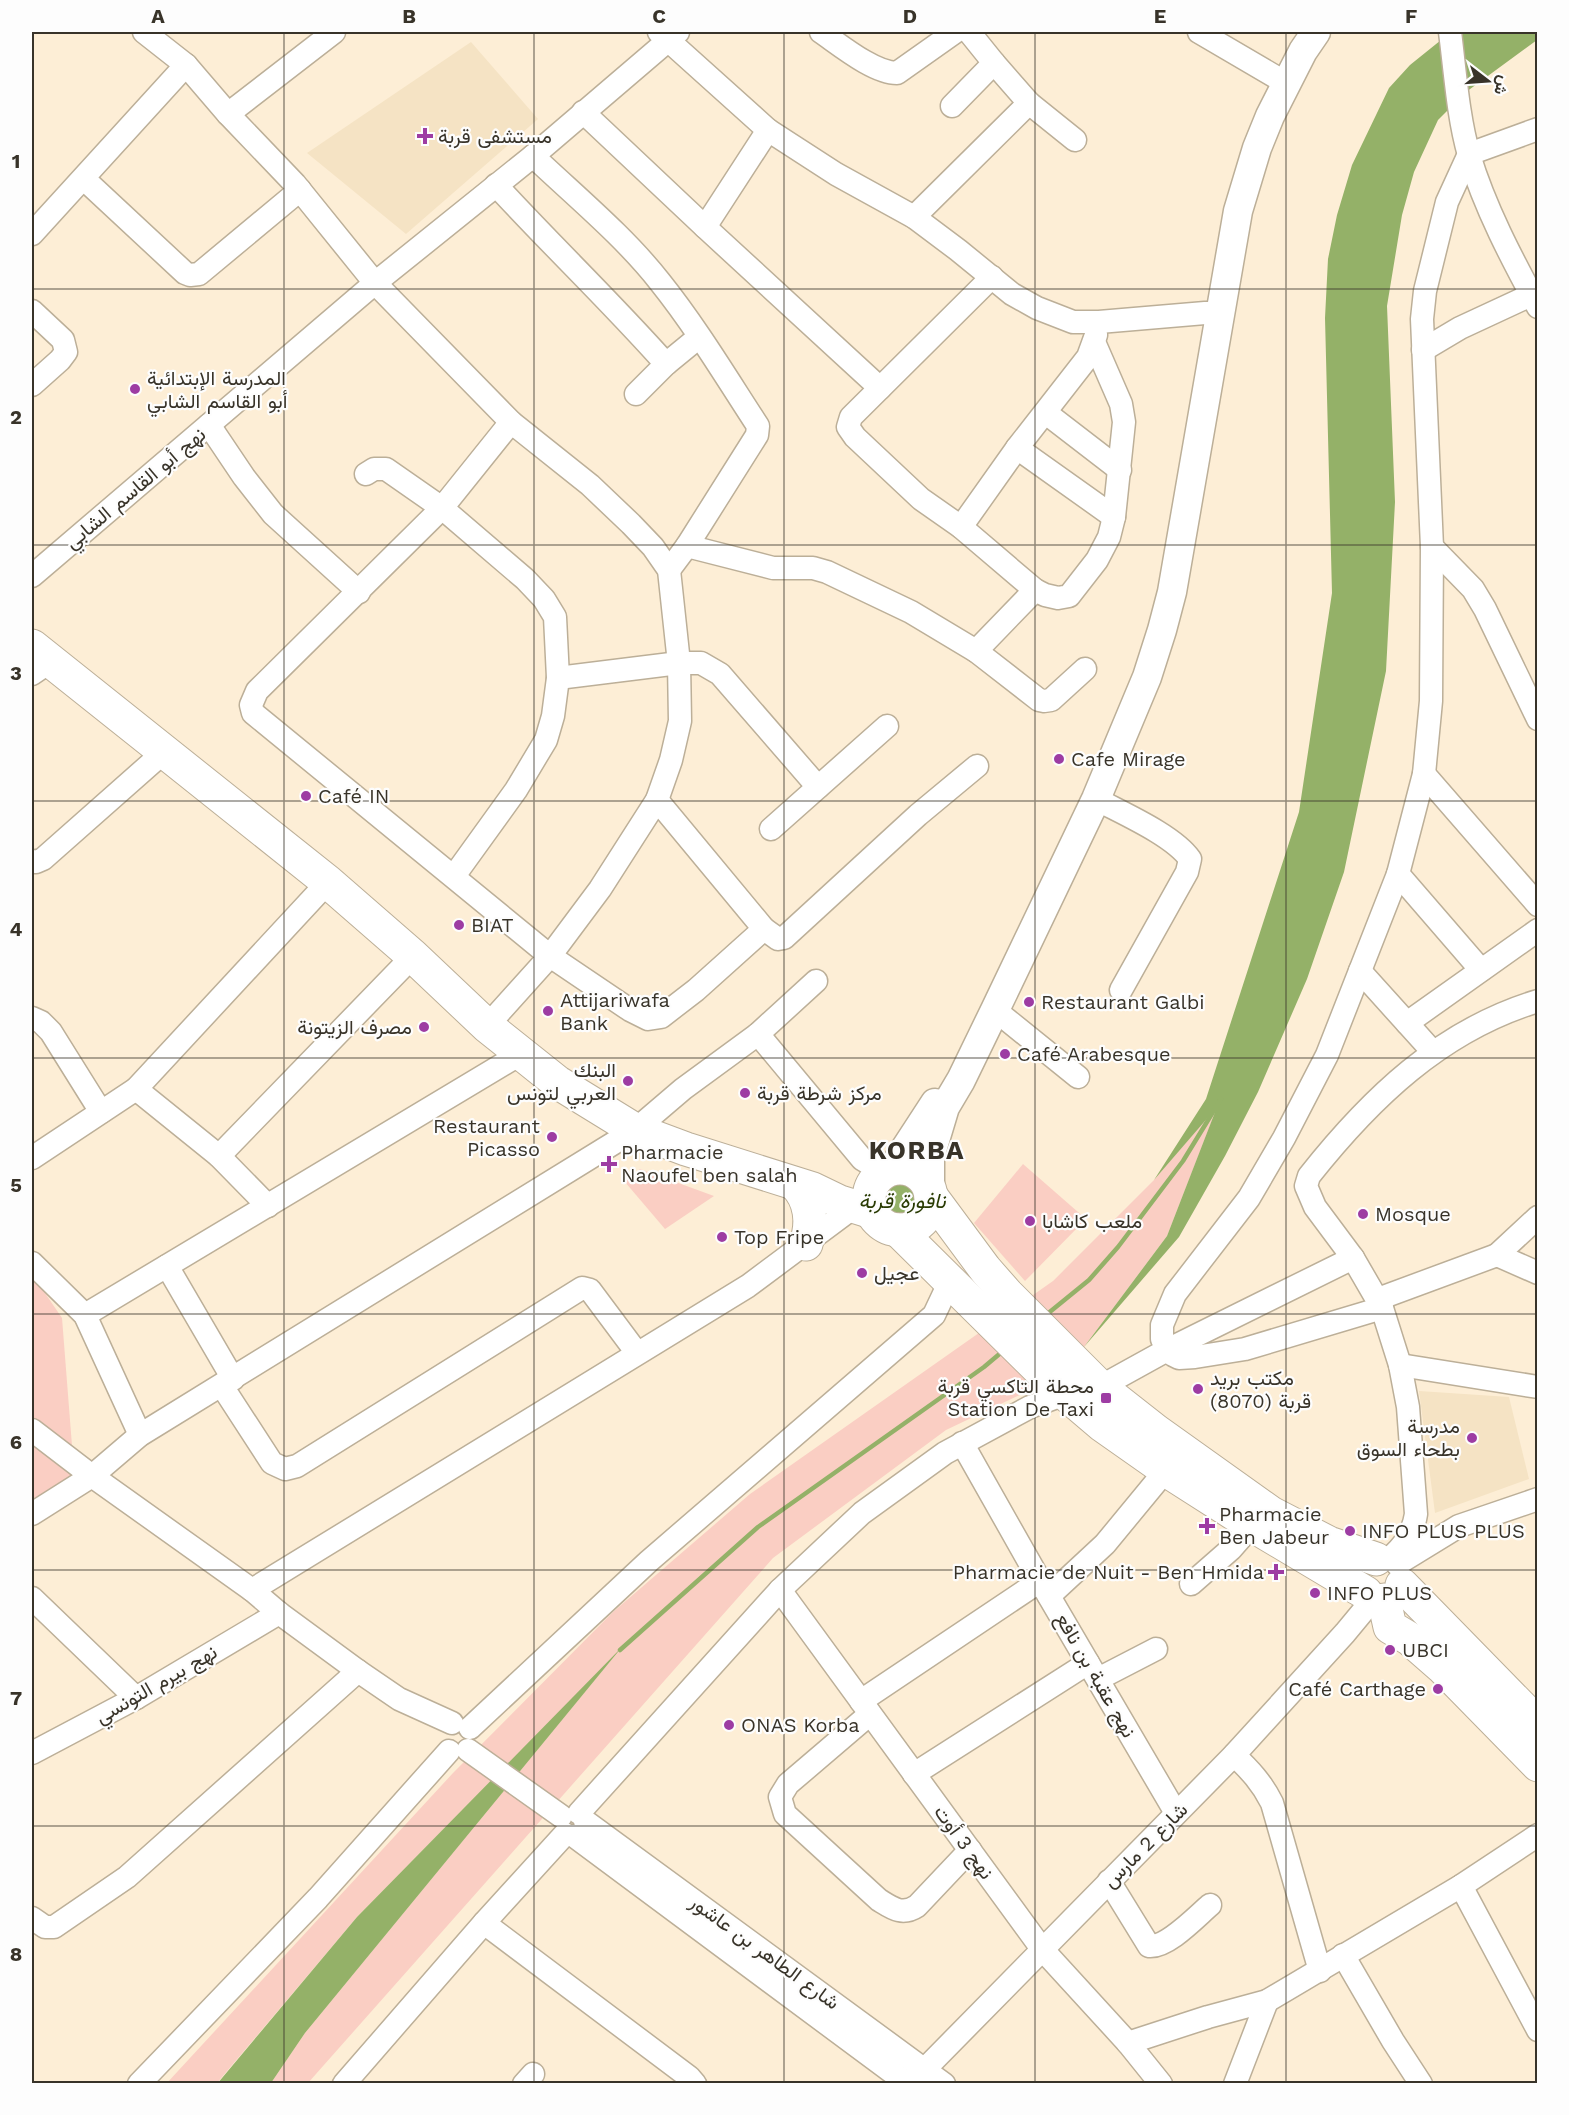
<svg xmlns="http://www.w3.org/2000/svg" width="1569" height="2115" viewBox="0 0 1569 2115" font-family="'Work Sans',Vazirmatn,sans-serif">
	<rect width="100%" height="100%" fill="#fdeed6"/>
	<!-- built -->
	<g fill="#f5e3c4">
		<polygon points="471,42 538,119 406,234 307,153"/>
		<polygon points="1419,1391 1509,1397 1529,1479 1435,1513"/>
	</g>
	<!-- green -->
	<g fill="#facec3">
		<polygon points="1218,1105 1167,1236 1084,1347 1024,1393 946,1430 773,1558 308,2083 271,2083 305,2033 616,1654 357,1917 217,2083 166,2084 453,1773 613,1612 750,1494 1053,1281 1154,1180"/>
		<polygon points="1023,1164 1086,1219 1025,1281 974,1223"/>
		<polygon points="640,1169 714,1196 665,1229 625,1182"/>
		<polygon points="32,1274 62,1318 75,1484 32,1508"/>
	</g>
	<!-- water -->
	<g fill="#94b168">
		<polygon points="1451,32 1537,32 1537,40 1466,92 1438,120 1414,172 1402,215 1387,306 1395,502 1386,671 1344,872 1307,979 1258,1092 1225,1156 1179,1237 1084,1347 1167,1236 1217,1107 1154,1180 1206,1099 1299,812 1332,593 1325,318 1328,259 1337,215 1352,165 1389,88 1410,65"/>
		<path d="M904 1175 916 1179 924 1211 917 1218 906 1224 886 1219 878 1201C881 1183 889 1180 904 1175Z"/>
		<polygon points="622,1647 305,2033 271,2083 217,2084 357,1917"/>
	</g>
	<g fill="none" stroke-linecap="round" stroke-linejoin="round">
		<!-- stream -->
		<g stroke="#94b168" stroke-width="4.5">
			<polyline points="1046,1315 1089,1280 1118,1247 1183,1161 1221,1099"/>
			<polyline points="620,1650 758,1527 984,1367 1003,1351"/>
		</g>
		<defs>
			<g id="minor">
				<polyline points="144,32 186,65 228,114 295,184 375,283 511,422 590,485 631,524 653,547 669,570 679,663 680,721 671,760 657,800 600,889 550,956 487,1026"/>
				<polyline points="659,32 768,130 836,174 914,217 958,250 1012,294 1037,308 1073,322 1099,322 1205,313 1220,313"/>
				<path d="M821 32C840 45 874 73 897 73L955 32"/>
				<polyline points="1199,32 1286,83"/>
				<path d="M1450 32C1455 71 1458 117 1469 155 1485 208 1512 259 1538 307"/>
				<polyline points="994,63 1029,103 1075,140"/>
				<polyline points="952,106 994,63 969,32"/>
				<polyline points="583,112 705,227 880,388"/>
				<polyline points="228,114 334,32"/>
				<path d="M533 156C574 195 625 237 660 282 696 327 726 377 758 426L757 435 687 546 669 570"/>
				<polyline points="84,179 185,273 190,275 199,274 300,190"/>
				<path d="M496 185C552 246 611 302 666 364"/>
				<polyline points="914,217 1029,103"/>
				<polyline points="705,227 768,130"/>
				<polyline points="32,234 186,65"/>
				<polyline points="32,311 63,340 66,352 60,360 32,385"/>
				<polyline points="1423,350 1460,328 1531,295"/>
				<polyline points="636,394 666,364 699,337"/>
				<polyline points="1046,413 1120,470"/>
				<polyline points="511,422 442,508 257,691 251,705 253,713 550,956 630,1010 648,1019 661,1017 696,990 764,929 657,800"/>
				<polyline points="209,425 244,477 273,514 359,592"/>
				<polyline points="1017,448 1114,517"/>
				<polyline points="366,474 374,469 386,469 442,508 525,579 544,599 555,617 558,678 553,716 546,740 516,790 454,876"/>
				<polyline points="961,527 1017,448 1088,357 1096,335"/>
				<polyline points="687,546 773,568 813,568 827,572 911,612 976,651 1039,700 1044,701 1051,700 1085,669"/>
				<polyline points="1432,547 1473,589 1485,609 1538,719"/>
				<polyline points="32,576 375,283 533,156 678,32"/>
				<polyline points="1035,590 1045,595 1058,598 1069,596 1097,560 1109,537 1114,517 1124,422 1121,404 1094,342"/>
				<polyline points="976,651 1035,590 961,527 921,499 855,437 848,427 851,417 992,277"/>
				<polyline points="32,674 51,661"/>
				<polyline points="558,678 679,663 701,663 720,674 818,787"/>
				<polyline points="1424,774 1538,905"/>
				<path d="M1096 799C1122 813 1173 835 1190 859L1187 872 1121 990"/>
				<polyline points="771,829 887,726"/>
				<polyline points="32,861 36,862 43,859 164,752"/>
				<polyline points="1398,874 1481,970"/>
				<polyline points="764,929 778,939 784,938 918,815 977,766"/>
				<polyline points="1360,971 1433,1052"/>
				<polyline points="995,1010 1078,1077"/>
				<polyline points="32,1018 41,1022 51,1032 101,1112"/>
				<polyline points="1407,1023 1538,930"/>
				<polyline points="758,1034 862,1159 885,1173"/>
				<polyline points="136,1089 219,1156 268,1206"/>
				<polyline points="219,1156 413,956"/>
				<polyline points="32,1158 136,1089 328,882"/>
				<polyline points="1497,1255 1538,1217"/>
				<polyline points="32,1263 85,1315 140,1435"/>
				<polyline points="167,1266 233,1379"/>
				<polyline points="1378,1299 1497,1255 1538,1273"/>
				<polyline points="1382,1308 1245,1349 1195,1357 1179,1358 1173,1355 1167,1350 1162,1339 1162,1325 1175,1294 1249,1198 1284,1138 1327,1055 1398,874 1424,774 1431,701 1432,547 1422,319 1425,291 1447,202 1469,154 1538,129"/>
				<polyline points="85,1315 522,1053"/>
				<polyline points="1400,1365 1538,1387"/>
				<polyline points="222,1386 272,1463 285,1469 297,1466 582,1288 590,1290 637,1353"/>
				<polyline points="1100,1387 1167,1350 1353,1258"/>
				<polyline points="32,1430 92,1476 252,1590 279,1613 358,1671 399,1699 452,1723"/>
				<polyline points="962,1443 1040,1581 1176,1813"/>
				<polyline points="32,1514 92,1476 140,1435 635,1130 683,1089 758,1034 816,981"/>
				<path d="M1389 1559C1403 1547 1413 1534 1416 1514L1408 1407 1400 1365 1382 1308 1353 1258 1315 1207 1306 1186 1309 1176C1370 1099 1441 1030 1538 1001"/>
				<polyline points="1397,1564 1459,1526 1538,1499"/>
				<polyline points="1191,1584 1231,1549 1252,1525"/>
				<polyline points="252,1590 748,1286 854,1207"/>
				<polyline points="780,1590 1042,1949 1128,2043 1161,2084"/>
				<polyline points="1049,1596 1105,1544 1166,1470"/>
				<polyline points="32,1598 136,1698"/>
				<polyline points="1098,1679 1156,1649"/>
				<polyline points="861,1701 1040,1581"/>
				<path d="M870 1714 788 1784 780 1797 785 1814 879 1900C892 1908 902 1916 917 1906L970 1850"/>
				<polyline points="470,1728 649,1561 934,1315 950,1281"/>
				<polyline points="468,1750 561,1816"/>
				<polyline points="32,1753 136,1698 279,1613"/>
				<path d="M1234 1755C1250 1770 1262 1783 1272 1803L1320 1971"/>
				<polyline points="914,1774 1088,1663"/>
				<polyline points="579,1813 780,1590 862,1513 945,1453 1030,1407 1065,1394"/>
				<polyline points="585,1821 944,2084"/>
				<polyline points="574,1836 908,2084 925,2069 1234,1755 1345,1633 1374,1598"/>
				<path d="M1109 1881 1149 1946C1167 1948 1196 1917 1210 1905"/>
				<polyline points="1461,1886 1538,2030"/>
				<polyline points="32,1918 45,1927 54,1927 127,1877 358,1671"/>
				<polyline points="484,1923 689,2077 695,2084"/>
				<polyline points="1343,1955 1393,2041 1421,2084"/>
				<polyline points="1128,2043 1208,2017 1267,2001 1461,1886 1538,1835"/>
				<polyline points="139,2084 318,1898 449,1751"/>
				<polyline points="344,2084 484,1923 565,1834"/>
				<polyline points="524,2084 533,2074"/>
				<polyline points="1235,2084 1267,2001"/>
			</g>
			<g id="major">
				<polyline points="892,1169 935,1103"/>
				<polyline points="930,1191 930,1157 945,1107 961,1080 995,1010 1096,799 1147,677 1162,630 1172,592 1238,211 1257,148 1270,116 1303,51 1316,32"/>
			</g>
			<g id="highway">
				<polyline points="32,646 328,882 413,956 487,1026 557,1082 635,1130 686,1149 813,1189 840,1202 872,1212"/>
				<circle cx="900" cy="1199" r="31"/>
				<path d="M795 1184C811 1200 813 1223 806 1244"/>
				<polyline points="931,1196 985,1269 1007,1294 1100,1387 1156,1431 1271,1513 1329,1543 1376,1559"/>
				<polyline points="898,1230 1055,1385 1102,1425 1166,1470 1252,1525 1366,1593"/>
				<polyline points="1402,1585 1538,1724"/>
				<polyline points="1384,1600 1390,1627 1410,1639 1442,1667 1538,1765"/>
			</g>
		</defs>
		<!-- minor casing -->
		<use href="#minor" stroke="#bcaf98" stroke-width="25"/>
		<!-- major casing -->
		<use href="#major" stroke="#bcaf98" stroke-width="31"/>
		<!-- highway casing -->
		<use href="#highway" stroke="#bcaf98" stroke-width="35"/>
		<!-- minor -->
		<use href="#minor" stroke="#fff" stroke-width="22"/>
		<!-- major -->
		<use href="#major" stroke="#fff" stroke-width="28"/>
		<!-- highway -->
		<use href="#highway" stroke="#fff" stroke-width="33"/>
	</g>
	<!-- grid -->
	<path fill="none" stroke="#383329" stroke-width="1.5" stroke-opacity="0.55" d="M284 32V2084M534 32V2084M784 32V2084M1035 32V2084M1286 32V2084M32 289H1538M32 545H1538M32 801H1538M32 1058H1538M32 1314H1538M32 1570H1538M32 1826H1538"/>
	<!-- markers -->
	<g fill="#9d3ca3" stroke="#fdfdfd" stroke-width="2">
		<path d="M422 127h6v6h6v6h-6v6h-6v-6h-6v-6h6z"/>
		<circle cx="135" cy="389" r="6"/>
		<circle cx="1059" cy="759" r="6"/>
		<circle cx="306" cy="796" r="6"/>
		<circle cx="459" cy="925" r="6"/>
		<circle cx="1029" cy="1002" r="6"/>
		<circle cx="548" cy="1011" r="6"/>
		<circle cx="424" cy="1027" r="6"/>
		<circle cx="1005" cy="1054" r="6"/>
		<circle cx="628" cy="1081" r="6"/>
		<circle cx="745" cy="1093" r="6"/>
		<circle cx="552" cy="1137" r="6"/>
		<path d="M606 1155h6v6h6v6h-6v6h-6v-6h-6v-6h6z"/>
		<circle cx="1363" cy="1214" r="6"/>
		<circle cx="1030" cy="1221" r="6"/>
		<circle cx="722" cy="1237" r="6"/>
		<circle cx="862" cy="1273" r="6"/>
		<circle cx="1198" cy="1389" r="6"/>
		<rect x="1100" y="1392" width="12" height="12" rx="3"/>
		<circle cx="1472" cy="1438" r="6"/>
		<path d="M1204 1517h6v6h6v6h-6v6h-6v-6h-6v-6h6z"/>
		<circle cx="1350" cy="1531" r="6"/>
		<path d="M1273 1563h6v6h6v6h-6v6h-6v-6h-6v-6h6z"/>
		<circle cx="1315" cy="1593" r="6"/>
		<circle cx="1390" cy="1650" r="6"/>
		<circle cx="1438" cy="1689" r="6"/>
		<circle cx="729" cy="1725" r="6"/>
	</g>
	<g text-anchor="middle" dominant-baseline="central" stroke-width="4.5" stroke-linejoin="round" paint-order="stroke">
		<!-- poi labels -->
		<g font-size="20" fill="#383329" stroke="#fdfdfd" text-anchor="start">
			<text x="438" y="136">مستشفى قربة</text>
			<text x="147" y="378">المدرسة الإبتدائية<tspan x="147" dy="23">أبو القاسم الشابي</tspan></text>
			<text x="1071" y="759">Cafe Mirage</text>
			<text x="318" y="796">Café IN</text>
			<text x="471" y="925">BIAT</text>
			<text x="560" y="1000">Attijariwafa<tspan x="560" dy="23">Bank</tspan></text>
			<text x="1041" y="1002">Restaurant Galbi</text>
			<text x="412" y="1027" text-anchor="end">مصرف الزيتونة</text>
			<text x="1017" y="1054">Café Arabesque</text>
			<text x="616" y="1070" text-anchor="end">البنك<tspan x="616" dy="23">العربي لتونس</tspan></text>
			<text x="757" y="1093">مركز شرطة قربة</text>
			<text x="540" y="1126" text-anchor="end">Restaurant<tspan x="540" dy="23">Picasso</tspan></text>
			<text x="621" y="1152">Pharmacie<tspan x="621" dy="23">Naoufel ben salah</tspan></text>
			<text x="1375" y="1214">Mosque</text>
			<text x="1042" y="1221">ملعب كاشابا</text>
			<text x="734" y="1237">Top Fripe</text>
			<text x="874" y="1273">عجيل</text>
			<text x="1210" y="1378">مكتب بريد<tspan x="1210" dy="23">قربة (8070)</tspan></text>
			<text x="1094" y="1386" text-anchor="end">محطة التاكسي قربة<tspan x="1094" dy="23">Station De Taxi</tspan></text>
			<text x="1460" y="1426" text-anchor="end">مدرسة<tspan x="1460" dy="23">بطحاء السوق</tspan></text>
			<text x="1219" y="1514">Pharmacie<tspan x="1219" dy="23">Ben Jabeur</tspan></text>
			<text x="1362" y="1531">INFO PLUS PLUS</text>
			<text x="1264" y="1572" text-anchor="end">Pharmacie de Nuit - Ben Hmida</text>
			<text x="1327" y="1593">INFO PLUS</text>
			<text x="1402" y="1650">UBCI</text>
			<text x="1426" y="1689" text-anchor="end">Café Carthage</text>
			<text x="741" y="1725">ONAS Korba</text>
		</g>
		<!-- street labels -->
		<g font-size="20" fill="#383329" stroke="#fdfdfd">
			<text transform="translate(135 488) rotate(-40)">نهج أبو القاسم الشابي</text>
			<text transform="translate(1096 1675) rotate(60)">نهج عقبة بن نافع</text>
			<text transform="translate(156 1684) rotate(-30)">نهج بيرم التونسي</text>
			<text transform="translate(964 1842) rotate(54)">نهج 3 أوت</text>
			<text transform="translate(1145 1845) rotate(-45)">شارع 2 مارس</text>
			<text transform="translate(765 1952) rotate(36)">شارع الطاهر بن عاشور</text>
		</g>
		<!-- water labels -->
		<g font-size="21" font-style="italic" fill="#293b03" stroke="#fdfdfd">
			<text x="902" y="1200">نافورة قربة</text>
		</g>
		<!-- district labels -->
		<g font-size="26" font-weight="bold" letter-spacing="1.5" fill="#383329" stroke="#fdfdfd">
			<text x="917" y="1150">KORBA</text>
		</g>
	</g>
	<!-- border -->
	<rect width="1569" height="2115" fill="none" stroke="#fdfdfd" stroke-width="66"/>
	<!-- north arrow -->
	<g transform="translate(1488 81) rotate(107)" stroke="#fdfdfd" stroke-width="4.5" paint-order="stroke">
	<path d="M0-4.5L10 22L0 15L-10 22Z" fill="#383329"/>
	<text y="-9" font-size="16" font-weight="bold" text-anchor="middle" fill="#383329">ش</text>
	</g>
	<rect x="33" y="33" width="1503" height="2049" fill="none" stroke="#383329" stroke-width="2"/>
	<g font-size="20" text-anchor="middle" font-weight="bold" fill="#383329">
		<text x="158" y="23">A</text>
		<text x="409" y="23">B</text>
		<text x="659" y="23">C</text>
		<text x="910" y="23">D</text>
		<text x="1160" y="23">E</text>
		<text x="1411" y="23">F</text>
		<text x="16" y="168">1</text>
		<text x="16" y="424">2</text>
		<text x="16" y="680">3</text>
		<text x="16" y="936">4</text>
		<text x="16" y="1192">5</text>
		<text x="16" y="1449">6</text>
		<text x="16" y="1705">7</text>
		<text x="16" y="1961">8</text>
	</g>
</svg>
